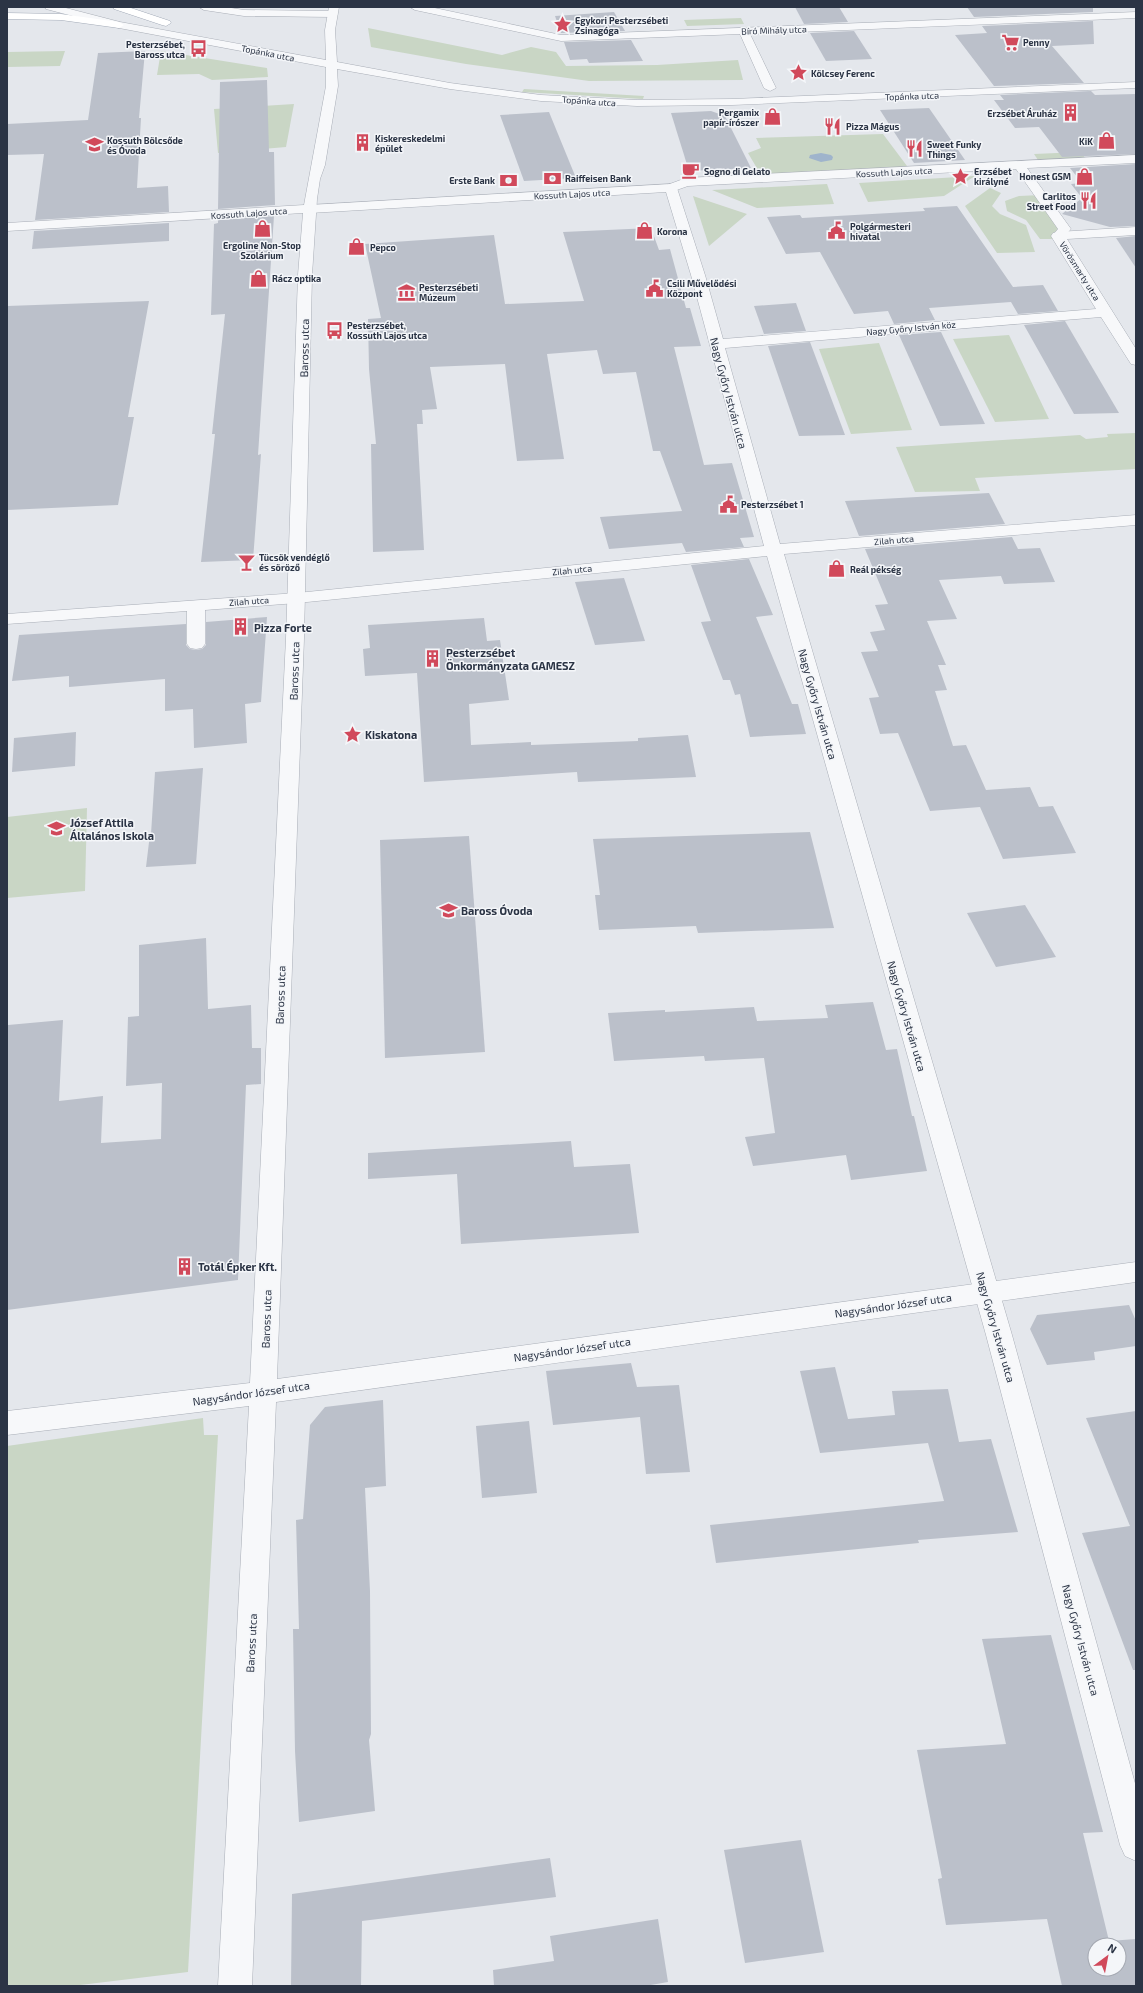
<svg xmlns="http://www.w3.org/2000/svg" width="1143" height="1993" viewBox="0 0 1143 1993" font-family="'Exo 2',sans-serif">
	<rect width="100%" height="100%" fill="#e4e7ec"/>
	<!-- green -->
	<g fill="#c9d6c5">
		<polygon points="741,18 744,24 687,26 684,20"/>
		<polygon points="368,28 502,55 531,47 556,52 566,66 657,65 738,60 743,80 589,81 466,64 371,47"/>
		<polygon points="65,51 60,66 7,67 7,52"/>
		<polygon points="161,51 267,68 268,77 212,80 199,74 157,75"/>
		<polygon points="524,89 644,96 643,99 522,92"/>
		<polygon points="294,104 286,147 218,153 214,109"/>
		<polygon points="883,134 910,170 780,175 758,170 748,153 761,148 756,138"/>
		<polygon points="1080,152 1087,160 1040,163 1034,154"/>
		<polygon points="975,176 944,196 868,202 859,183"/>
		<polygon points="827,184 834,204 757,208 712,190"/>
		<polygon points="990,188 1001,193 992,206 1000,214 1026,225 1035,252 997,253 965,206"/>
		<polygon points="1041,195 1065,229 1052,239 1040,239 1026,220 1007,211 1005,201 1019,196"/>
		<polygon points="693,196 747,214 709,246"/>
		<polygon points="1009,335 1049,419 995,422 953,339"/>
		<polygon points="879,343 912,430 851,434 819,349"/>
		<polygon points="1136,433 1136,469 975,478 980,491 915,492 896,447 1080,435 1086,439 1108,437 1107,434"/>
		<polygon points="87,808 85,891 7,898 7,817"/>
		<polygon points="203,1418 204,1435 218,1435 188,1972 72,1986 7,1986 7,1446"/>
	</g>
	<!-- water -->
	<polygon fill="#9fb4cc" points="821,153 831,155 833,157 832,160 821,162 809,158 810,155"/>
	<!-- building -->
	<g fill="#bbc0ca" fill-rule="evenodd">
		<polygon points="795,7 839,7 848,22 804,24"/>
		<polygon points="967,7 1093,7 1093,12 974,17"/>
		<polygon points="614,12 625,31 561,33 555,16"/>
		<polygon points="1093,21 1094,44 1052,46 1084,83 994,86 955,35 987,33 982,26"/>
		<polygon points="854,31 872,59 826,61 810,33"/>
		<polygon points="631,40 643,61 589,63 587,59 570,60 564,42"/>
		<polygon points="145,51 139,118 141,118 137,188 168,186 169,212 35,220 44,154 7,155 7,124 88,120 98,53"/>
		<polygon points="267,80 269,152 274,152 275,205 218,209 220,82"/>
		<polygon points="1091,91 1095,95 1136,94 1136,154 1062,157 1039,127 1015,128 994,100 1004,100 1000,95"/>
		<polygon points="929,108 965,160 914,163 880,110"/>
		<polygon points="711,111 725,116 751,168 689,171 671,113"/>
		<polygon points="549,112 576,178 524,181 500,115"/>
		<polygon points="1136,164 1136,226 1110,227 1062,214 1082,198 1071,184 1082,183 1070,168"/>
		<polygon points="957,206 1013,287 1043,285 1058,311 1018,314 1011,302 929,308 935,320 894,324 888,311 854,314 820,252 786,254 767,217 800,215 802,218 925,211 923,208"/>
		<polygon points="274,216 258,455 261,454 253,560 201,562 215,434 212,434 225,314 211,315 214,224 218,223 218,220"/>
		<polygon points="169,223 169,241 32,249 34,231"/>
		<polygon points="651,228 659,250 670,249 686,308 690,308 701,346 674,347 704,465 732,463 754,537 740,538 744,547 686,552 682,543 609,549 600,517 682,511 660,451 653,451 636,372 603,374 597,350 547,354 564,459 517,461 505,364 430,367 437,409 422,410 423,424 417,424 424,550 373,552 371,444 376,444 369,369 368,319 381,318 365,244 494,235 505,304 584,301 563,232"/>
		<polygon points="1136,236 1136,268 1116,238"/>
		<polygon points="149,301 128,417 134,417 118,505 7,510 7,306"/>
		<polygon points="796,303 806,331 764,334 754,306"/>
		<polygon points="1065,321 1119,413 1074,414 1024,325"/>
		<polygon points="941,332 985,424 940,426 899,335"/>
		<polygon points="810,342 845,435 799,436 768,346"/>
		<polygon points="989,493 1005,524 859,536 845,501"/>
		<polygon points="1012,537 1018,549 1040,548 1055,582 1004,584 1001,576 939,580 957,619 927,621 946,665 938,665 947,690 935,691 953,746 966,745 986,790 1030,787 1039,807 1053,806 1076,853 1003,859 980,807 930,811 898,733 880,734 869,698 879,697 861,652 878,651 870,632 885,630 875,605 888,604 865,549"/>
		<polygon points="749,559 773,615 756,617 792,704 798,704 806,734 750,737 740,694 735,695 730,680 723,680 701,622 711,621 691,565"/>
		<polygon points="624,578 645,641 595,645 575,582"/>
		<polygon points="267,617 261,702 245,704 247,743 194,748 193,709 165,711 165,679 69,687 69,676 12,681 19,635 186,624 186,645 190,649 196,650 202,649 206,645 206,622"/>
		<polygon points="484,618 487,641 500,640 509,700 469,704 471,745 531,742 531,745 638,741 638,738 688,735 696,777 578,782 577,772 424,782 417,673 365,676 363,649 370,648 368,625"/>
		<polygon points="76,732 75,766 12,772 14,738"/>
		<polygon points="203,768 196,864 146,867 150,834 151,834 155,772"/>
		<polygon points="810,832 834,928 698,933 696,926 599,930 595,895 600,895 593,839"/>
		<polygon points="469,836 485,1052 385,1058 380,840"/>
		<polygon points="1025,905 1056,957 996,967 967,913"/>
		<polygon points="206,938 208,1009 251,1005 252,1048 261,1048 261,1084 246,1085 238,1280 7,1310 8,1025 63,1020 59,1101 103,1096 101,1143 161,1139 162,1083 126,1086 128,1017 139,1016 139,945"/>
		<polygon points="873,1002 886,1050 897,1049 912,1116 914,1116 927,1171 851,1180 846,1155 753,1166 745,1137 775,1133 764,1058 705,1061 704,1056 614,1061 608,1013 665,1010 665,1012 754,1007 757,1021 828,1018 825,1005"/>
		<polygon points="571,1141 574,1167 630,1164 639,1233 461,1244 457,1174 368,1179 368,1153"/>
		<polygon points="1129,1305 1136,1321 1136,1346 1094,1352 1095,1360 1047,1365 1030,1329 1037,1315"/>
		<polygon points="631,1363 637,1387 679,1385 690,1472 646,1474 640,1417 553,1425 546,1371"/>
		<polygon points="835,1367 848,1419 895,1415 892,1391 948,1389 959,1442 991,1439 1018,1532 918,1540 919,1543 716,1563 710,1525 944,1501 928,1443 820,1453 800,1371"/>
		<polygon points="383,1400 386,1486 365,1488 370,1591 371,1734 369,1740 375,1811 299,1822 295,1751 293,1629 299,1629 296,1520 303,1519 310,1425 325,1407"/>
		<polygon points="1136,1411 1136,1670 1133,1670 1082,1533 1130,1526 1086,1418"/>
		<polygon points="529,1421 537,1493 482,1498 476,1426"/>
		<path d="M1051 1635 1103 1832 1083 1833 1109 1941 1136 1939V1986H1062L1047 1919 946 1925 938 1879 942 1878 917 1750 1006 1744 982 1639ZM1095 1945H1119V1969H1095Z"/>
		<polygon points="801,1840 824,1952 745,1963 724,1850"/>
		<polygon points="550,1858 556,1897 362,1921 361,1986 291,1986 292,1894"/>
		<polygon points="658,1919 668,1982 645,1986 494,1986 493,1970 554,1961 550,1936"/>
	</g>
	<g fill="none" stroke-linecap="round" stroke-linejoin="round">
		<defs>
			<polygon id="pedestrian" points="1136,155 1136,163 1027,168 1071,229 1062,239 1058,240 1052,236 1058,229 1016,169 688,186 671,192 665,188 667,185 686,178"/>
			<g id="minor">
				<polygon points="199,7 225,7 244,10 333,11 338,14 333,17 244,16 204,10"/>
				<polygon points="410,7 430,7 561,35 1136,12 1136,18 750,34 776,88 770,91 764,88 740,34 561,41 415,10"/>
				<polygon points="671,184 677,188 705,275 723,339 1096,309 1051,236 1053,233 1058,232 1136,227 1136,235 1067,239 1136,349 1136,365 1131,364 1101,317 725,348 780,544 1136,515 1136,525 784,554 1012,1335 1136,1787 1136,1861 1125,1856 1120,1845 986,1335 767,556 297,603 205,610 205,644 202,648 196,649 190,648 187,644 187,611 7,624 7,614 297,593 764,546 691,275 666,192 310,213 304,209 310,205"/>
			</g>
			<polygon id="tertiary" points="45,7 62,7 120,22 326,60 325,30 329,7 339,7 335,30 337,62 450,83 541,95 637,100 732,99 1136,82 1136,88 732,105 637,106 541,101 450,89 337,69 338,86 325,165 320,179 317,199 312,275 304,638 277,1379 1136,1262 1136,1282 276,1402 252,1986 218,1986 249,1406 7,1435 7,1411 250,1383 286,638 298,275 303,213 7,231 7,223 304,205 326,86 326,67 119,28 46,9"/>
			<g id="primary">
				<polygon points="113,7 128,7 170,21 171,23 166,26 162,25 114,9"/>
				<polygon points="7,13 61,14 119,22 124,25 119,28 61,20 7,19"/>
			</g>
		</defs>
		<!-- pedestrian casing -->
		<use href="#pedestrian" stroke="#a9aeb7" stroke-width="1"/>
		<!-- minor casing -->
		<use href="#minor" stroke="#a9aeb7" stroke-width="1"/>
		<!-- tertiary casing -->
		<use href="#tertiary" stroke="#a9aeb7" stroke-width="1"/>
		<!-- primary casing -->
		<use href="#primary" stroke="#a3abb8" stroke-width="1"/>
		<!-- pedestrian -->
		<use href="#pedestrian" fill="#f7f8fa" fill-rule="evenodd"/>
		<!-- minor -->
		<use href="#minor" fill="#f7f8fa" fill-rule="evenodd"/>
		<!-- tertiary -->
		<use href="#tertiary" fill="#f7f8fa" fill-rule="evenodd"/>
		<!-- primary -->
		<use href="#primary" fill="#fff" fill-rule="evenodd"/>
	</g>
	<!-- icons -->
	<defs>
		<symbol id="sight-bare" viewBox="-9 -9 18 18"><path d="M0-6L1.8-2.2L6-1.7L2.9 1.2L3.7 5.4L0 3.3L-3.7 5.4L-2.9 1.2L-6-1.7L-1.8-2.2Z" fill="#d1495b" stroke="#f4f6f9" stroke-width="2.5" paint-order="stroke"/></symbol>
		<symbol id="supermarket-bare" viewBox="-9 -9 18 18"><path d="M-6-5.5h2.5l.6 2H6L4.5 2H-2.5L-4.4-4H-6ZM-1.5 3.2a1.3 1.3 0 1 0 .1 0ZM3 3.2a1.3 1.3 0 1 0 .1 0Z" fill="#d1495b" stroke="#f4f6f9" stroke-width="2.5" paint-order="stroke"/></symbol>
		<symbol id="bus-bare" viewBox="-9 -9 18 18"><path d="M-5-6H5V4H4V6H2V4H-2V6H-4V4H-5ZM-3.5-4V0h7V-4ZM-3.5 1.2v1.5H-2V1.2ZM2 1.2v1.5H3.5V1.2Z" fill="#d1495b" stroke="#f4f6f9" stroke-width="2.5" paint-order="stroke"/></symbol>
		<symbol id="building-bare" viewBox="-9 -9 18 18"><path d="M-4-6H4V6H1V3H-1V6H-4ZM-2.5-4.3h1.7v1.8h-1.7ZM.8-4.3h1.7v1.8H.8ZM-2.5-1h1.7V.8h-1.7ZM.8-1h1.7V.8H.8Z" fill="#d1495b" stroke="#f4f6f9" stroke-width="2.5" paint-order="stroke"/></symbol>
		<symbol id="shop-bare" viewBox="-9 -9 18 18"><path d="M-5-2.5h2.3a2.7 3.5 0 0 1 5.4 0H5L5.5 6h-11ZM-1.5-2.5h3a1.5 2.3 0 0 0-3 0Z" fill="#d1495b" stroke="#f4f6f9" stroke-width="2.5" paint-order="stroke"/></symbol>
		<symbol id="restaurant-bare" viewBox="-9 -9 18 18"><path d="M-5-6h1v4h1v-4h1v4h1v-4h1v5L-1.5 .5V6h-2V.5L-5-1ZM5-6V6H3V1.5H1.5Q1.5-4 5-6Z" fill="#d1495b" stroke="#f4f6f9" stroke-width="2.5" paint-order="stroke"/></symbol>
		<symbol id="school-bare" viewBox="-9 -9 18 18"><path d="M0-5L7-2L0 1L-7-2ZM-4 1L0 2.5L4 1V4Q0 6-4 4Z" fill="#d1495b" stroke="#f4f6f9" stroke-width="2.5" paint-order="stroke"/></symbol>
		<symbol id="cafe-bare" viewBox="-9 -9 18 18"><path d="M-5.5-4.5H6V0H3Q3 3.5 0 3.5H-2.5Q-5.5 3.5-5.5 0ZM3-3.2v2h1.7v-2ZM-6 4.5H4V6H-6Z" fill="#d1495b" stroke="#f4f6f9" stroke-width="2.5" paint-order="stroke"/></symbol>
		<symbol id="bank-bare" viewBox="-9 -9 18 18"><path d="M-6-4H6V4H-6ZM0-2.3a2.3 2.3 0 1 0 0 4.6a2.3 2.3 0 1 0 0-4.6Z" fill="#d1495b" stroke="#f4f6f9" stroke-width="2.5" paint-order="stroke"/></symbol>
		<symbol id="civic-bare" viewBox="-9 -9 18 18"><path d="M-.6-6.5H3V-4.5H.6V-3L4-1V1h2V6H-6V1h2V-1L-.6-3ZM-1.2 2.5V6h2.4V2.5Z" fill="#d1495b" stroke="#f4f6f9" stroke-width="2.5" paint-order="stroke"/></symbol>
		<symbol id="museum-bare" viewBox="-9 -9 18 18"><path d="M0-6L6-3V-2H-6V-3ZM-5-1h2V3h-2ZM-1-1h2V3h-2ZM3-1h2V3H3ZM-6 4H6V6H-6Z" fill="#d1495b" stroke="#f4f6f9" stroke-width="2.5" paint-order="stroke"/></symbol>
		<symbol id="bar-bare" viewBox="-9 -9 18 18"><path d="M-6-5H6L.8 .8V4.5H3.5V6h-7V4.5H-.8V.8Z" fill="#d1495b" stroke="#f4f6f9" stroke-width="2.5" paint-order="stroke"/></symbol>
	</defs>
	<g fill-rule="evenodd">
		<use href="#sight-bare" x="550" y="12" width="25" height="25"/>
		<use href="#supermarket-bare" x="998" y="30" width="25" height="25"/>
		<use href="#bus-bare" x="186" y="36" width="25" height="25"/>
		<use href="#sight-bare" x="786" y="60" width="25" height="25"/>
		<use href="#building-bare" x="1058" y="100" width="25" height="25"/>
		<use href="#shop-bare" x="760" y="104" width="25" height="25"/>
		<use href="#restaurant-bare" x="820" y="114" width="25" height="25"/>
		<use href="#shop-bare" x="1094" y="128" width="25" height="25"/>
		<use href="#building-bare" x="350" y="130" width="25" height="25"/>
		<use href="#school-bare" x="82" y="132" width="25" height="25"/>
		<use href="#restaurant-bare" x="902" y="136" width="25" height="25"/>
		<use href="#cafe-bare" x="678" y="158" width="25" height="25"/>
		<use href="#sight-bare" x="948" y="164" width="25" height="25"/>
		<use href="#shop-bare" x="1072" y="164" width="25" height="25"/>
		<use href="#bank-bare" x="540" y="166" width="25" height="25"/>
		<use href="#bank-bare" x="496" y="168" width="25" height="25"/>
		<use href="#restaurant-bare" x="1076" y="188" width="25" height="25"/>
		<use href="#shop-bare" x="250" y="216" width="25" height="25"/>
		<use href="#shop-bare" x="632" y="218" width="25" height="25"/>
		<use href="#civic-bare" x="824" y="218" width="25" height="25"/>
		<use href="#shop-bare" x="344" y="234" width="25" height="25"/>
		<use href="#shop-bare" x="246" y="266" width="25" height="25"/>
		<use href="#civic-bare" x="642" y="276" width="25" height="25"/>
		<use href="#museum-bare" x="394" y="280" width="25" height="25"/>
		<use href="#bus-bare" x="322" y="318" width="25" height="25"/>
		<use href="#civic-bare" x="716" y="492" width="25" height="25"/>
		<use href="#bar-bare" x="234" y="550" width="25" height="25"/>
		<use href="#shop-bare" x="824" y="556" width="25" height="25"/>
		<use href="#building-bare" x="228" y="614" width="25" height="25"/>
		<use href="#building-bare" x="420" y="646" width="25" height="25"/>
		<use href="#sight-bare" x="340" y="722" width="25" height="25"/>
		<use href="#school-bare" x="44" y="816" width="25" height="25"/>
		<use href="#school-bare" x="436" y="898" width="25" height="25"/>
		<use href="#building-bare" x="172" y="1254" width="25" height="25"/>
	</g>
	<g text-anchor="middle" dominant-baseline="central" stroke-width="3" stroke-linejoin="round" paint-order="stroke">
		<!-- far-poi labels -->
		<g font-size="9" font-weight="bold" fill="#2b3445" stroke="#f4f6f9" text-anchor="start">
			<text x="575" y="20">Egykori Pesterzsébeti<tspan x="575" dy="10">Zsinagóga</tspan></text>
			<text x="1023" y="42">Penny</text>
			<text x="185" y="44" text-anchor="end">Pesterzsébet,<tspan x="185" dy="10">Baross utca</tspan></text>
			<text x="811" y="73">Kölcsey Ferenc</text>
			<text x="759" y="112" text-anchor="end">Pergamix<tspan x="759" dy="10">papír-írószer</tspan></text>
			<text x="1057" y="113" text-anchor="end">Erzsébet Áruház</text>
			<text x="846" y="126">Pizza Mágus</text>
			<text x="375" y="138">Kiskereskedelmi<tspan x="375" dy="10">épület</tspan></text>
			<text x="107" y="140">Kossuth Bölcsőde<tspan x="107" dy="10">és Óvoda</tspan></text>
			<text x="1093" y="141" text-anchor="end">KiK</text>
			<text x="927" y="144">Sweet Funky<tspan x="927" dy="10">Things</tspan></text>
			<text x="704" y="171">Sogno di Gelato</text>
			<text x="974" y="171">Erzsébet<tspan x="974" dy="10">királyné</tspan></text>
			<text x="1071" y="176" text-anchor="end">Honest GSM</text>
			<text x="565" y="178">Raiffeisen Bank</text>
			<text x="495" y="180" text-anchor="end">Erste Bank</text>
			<text x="1076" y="196" text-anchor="end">Carlitos<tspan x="1076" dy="10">Street Food</tspan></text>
			<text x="850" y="226">Polgármesteri<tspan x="850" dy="10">hivatal</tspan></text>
			<text x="657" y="231">Korona</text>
			<text x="262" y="245" text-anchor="middle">Ergoline Non-Stop<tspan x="262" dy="10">Szolárium</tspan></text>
			<text x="370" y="247">Pepco</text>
			<text x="272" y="278">Rácz optika</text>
			<text x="667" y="283">Csili Művelődési<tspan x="667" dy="10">Központ</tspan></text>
			<text x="419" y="287">Pesterzsébeti<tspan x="419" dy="10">Múzeum</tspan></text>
			<text x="347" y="325">Pesterzsébet,<tspan x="347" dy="10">Kossuth Lajos utca</tspan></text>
			<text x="741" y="504">Pesterzsébet 1</text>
			<text x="259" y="557">Tücsök vendéglő<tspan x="259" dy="10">és söröző</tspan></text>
			<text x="850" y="569">Reál pékség</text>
		</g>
		<!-- far-street labels -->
		<g font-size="9" fill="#2b3445" stroke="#f4f6f9">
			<text transform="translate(774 30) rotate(-2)">Bíró Mihály utca</text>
			<text transform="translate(268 53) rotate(11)">Topánka utca</text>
			<text transform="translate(912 96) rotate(-2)">Topánka utca</text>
			<text transform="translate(589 101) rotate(4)">Topánka utca</text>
			<text transform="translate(894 172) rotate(-3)">Kossuth Lajos utca</text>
			<text transform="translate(572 194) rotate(-3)">Kossuth Lajos utca</text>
			<text transform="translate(249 213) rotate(-4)">Kossuth Lajos utca</text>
			<text transform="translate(1080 271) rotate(58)">Vörösmarty utca</text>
			<text transform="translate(911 328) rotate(-5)">Nagy Győry István köz</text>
			<text transform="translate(894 540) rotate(-5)">Zilah utca</text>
			<text transform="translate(572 570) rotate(-6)">Zilah utca</text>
			<text transform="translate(249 601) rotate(-4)">Zilah utca</text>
		</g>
		<!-- street labels -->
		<g font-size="11" fill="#2b3445" stroke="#f4f6f9">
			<text transform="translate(304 348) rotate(-89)">Baross utca</text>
			<text transform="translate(729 393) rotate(75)">Nagy Győry István utca</text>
			<text transform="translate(294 671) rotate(-88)">Baross utca</text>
			<text transform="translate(818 704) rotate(74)">Nagy Győry István utca</text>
			<text transform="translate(280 995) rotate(-88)">Baross utca</text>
			<text transform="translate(907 1016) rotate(74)">Nagy Győry István utca</text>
			<text transform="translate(893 1305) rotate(-8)">Nagysándor József utca</text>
			<text transform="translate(266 1319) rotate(-88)">Baross utca</text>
			<text transform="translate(996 1327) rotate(74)">Nagy Győry István utca</text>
			<text transform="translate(572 1349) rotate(-8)">Nagysándor József utca</text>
			<text transform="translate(251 1393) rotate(-8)">Nagysándor József utca</text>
			<text transform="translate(1081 1640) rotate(75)">Nagy Győry István utca</text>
			<text transform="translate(251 1643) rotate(-87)">Baross utca</text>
		</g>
		<!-- poi labels -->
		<g font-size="11" font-weight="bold" fill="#2b3445" stroke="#f4f6f9" text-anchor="start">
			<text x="254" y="627">Pizza Forte</text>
			<text x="446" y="652">Pesterzsébet<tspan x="446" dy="13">Önkormányzata GAMESZ</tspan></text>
			<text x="365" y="734">Kiskatona</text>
			<text x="70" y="822">József Attila<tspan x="70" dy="13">Általános Iskola</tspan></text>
			<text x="461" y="910">Baross Óvoda</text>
			<text x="198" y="1266">Totál Épker Kft.</text>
		</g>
	</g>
	<!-- border -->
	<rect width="1143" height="1993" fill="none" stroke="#2b3445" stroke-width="16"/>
	<!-- north arrow -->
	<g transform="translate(1107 1957) rotate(32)"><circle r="19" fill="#f4f6f9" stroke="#a4a8b1"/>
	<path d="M0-3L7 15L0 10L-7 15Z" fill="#d1495b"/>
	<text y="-6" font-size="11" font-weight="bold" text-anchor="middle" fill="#2b3445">N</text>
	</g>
</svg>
